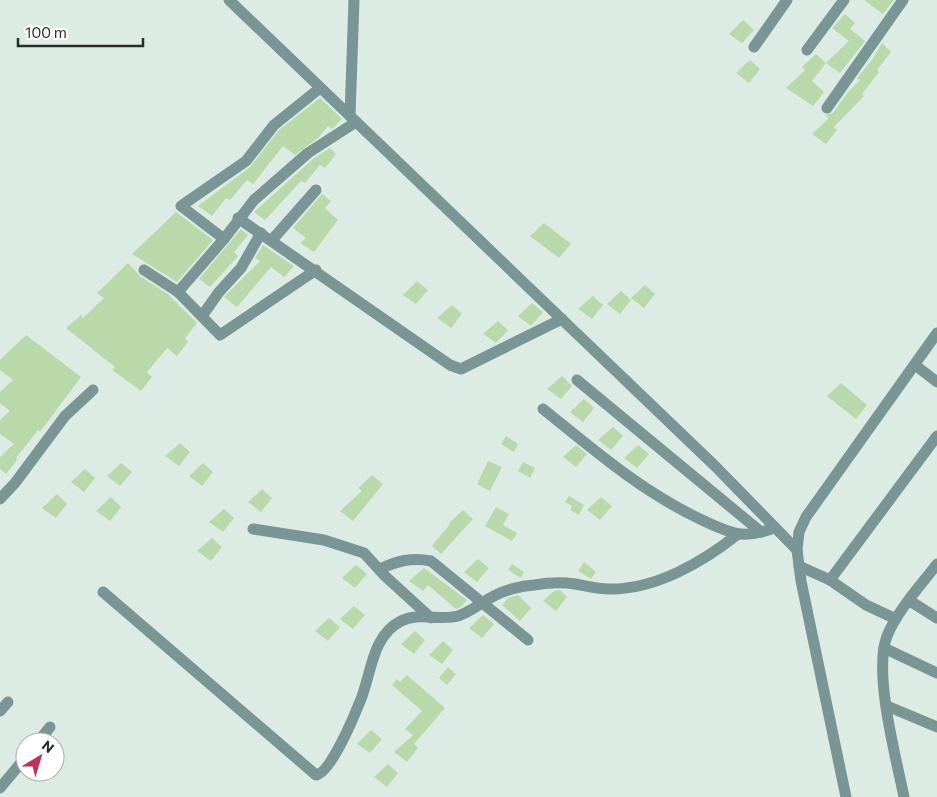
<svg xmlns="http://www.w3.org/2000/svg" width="937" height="797" viewBox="0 0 937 797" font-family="Commissioner,sans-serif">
	<rect width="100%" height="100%" fill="#ddebe5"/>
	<!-- building -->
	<g fill="#b9d9ab">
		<polygon points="864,0 894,0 883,14"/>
		<polygon points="845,14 855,23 850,29 865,41 840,73 826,63 849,41 832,28"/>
		<polygon points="743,20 754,30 742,43 729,34"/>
		<polygon points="882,43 891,52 877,70 879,72 862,94 864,96 834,127 837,130 826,144 812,134 829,118 825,115 833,113 848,92 860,80 857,78 872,60"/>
		<polygon points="816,54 826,63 812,81 824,92 813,106 786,88 805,70 802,67"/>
		<polygon points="750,60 760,69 749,83 736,73"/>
		<polygon points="320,98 342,119 332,129 328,126 318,138 295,155 283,146 253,184 247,180 230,200 226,198 212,216 198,206 250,167 279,130"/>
		<polygon points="330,148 336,154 325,168 320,165 305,183 301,181 265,220 254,212 313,159"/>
		<polygon points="322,194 331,201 325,208 338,220 314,252 300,243 306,238 293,228"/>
		<polygon points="176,212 213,240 177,282 132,254"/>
		<polygon points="544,223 571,244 559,258 530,236"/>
		<polygon points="241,229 248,235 234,252 238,256 210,287 199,279"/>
		<polygon points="263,245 294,266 284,277 271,267 237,307 224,297 260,261 255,258"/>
		<polygon points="128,263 140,276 169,295 197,323 185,338 188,342 177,356 167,348 147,372 152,377 141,391 112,370 115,367 66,328 81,315 83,318 104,298 97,293"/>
		<polygon points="417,281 428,290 416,304 403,295"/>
		<polygon points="645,285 655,294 644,308 631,298"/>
		<polygon points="621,291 631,300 620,314 607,304"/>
		<polygon points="593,296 603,305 592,319 578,309"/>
		<polygon points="532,303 543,312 531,326 518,316"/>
		<polygon points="452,305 462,314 451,328 437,318"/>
		<polygon points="498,321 508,330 496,343 483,334"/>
		<polygon points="26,335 81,377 40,432 38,430 16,458 17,460 6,474 0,469 0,457 14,444 0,434 0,420 10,411 0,403 0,392 13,380 0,370 0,360"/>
		<polygon points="562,376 572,386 561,399 547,389"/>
		<polygon points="841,383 867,405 856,419 827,396"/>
		<polygon points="584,399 594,408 583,422 570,412"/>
		<polygon points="613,427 623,436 611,450 598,440"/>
		<polygon points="506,436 518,444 514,452 501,444"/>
		<polygon points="180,443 190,452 179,466 165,456"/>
		<polygon points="576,445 587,454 576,467 563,457"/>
		<polygon points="638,445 649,454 637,468 624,458"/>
		<polygon points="488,461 502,467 490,491 477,484"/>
		<polygon points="523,462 535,468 530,478 518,471"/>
		<polygon points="121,463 132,472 120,486 107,476"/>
		<polygon points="203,463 213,472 202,486 189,476"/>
		<polygon points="85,469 95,478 84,492 71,482"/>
		<polygon points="372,475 383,484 353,521 340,511 362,491 358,488"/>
		<polygon points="262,489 272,498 261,512 248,502"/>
		<polygon points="57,494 67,504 56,518 42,508"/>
		<polygon points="569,496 584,505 579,515 570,510 572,506 565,502"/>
		<polygon points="111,497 121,507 110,521 96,511"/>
		<polygon points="601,497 612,506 600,520 587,510"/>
		<polygon points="496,507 509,514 503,525 517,533 512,541 485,526"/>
		<polygon points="224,509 234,518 223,532 209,522"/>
		<polygon points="463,510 473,519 441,554 432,546 450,524 449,523"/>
		<polygon points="212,538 222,547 211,561 197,551"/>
		<polygon points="478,559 489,568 477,582 464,572"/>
		<polygon points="584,562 596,572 591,579 578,571"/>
		<polygon points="512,564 524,572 521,578 508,570"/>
		<polygon points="356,565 367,574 355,588 342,578"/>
		<polygon points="424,568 467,600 461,607 456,609 428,585 423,591 409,581"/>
		<polygon points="560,590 567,597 556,611 543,601 554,591"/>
		<polygon points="518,595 531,608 520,621 502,605 508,598"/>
		<polygon points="354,606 365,615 353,629 340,619"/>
		<polygon points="483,615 494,624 482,638 469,628"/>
		<polygon points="329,618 340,627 328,641 315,631"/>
		<polygon points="415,631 425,640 414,654 401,644"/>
		<polygon points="443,641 453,650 442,664 429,655"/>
		<polygon points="448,667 456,674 447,685 439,678"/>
		<polygon points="407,675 445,708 414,744 418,748 407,762 394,752 413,735 405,729 422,711 392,685 397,679 400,682"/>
		<polygon points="371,730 382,739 370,753 357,744"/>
		<polygon points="388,764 398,773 387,787 374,777"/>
	</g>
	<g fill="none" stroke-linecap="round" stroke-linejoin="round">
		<!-- minor -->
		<g stroke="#799596" stroke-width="11">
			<polyline points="229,0 715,466 797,550"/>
			<polyline points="754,47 787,0"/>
			<polyline points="807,50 844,0"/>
			<polyline points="827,108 903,0"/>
			<polyline points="350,116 354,0"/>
			<polyline points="238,218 450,365 461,369 562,319"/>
			<polyline points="224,239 181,206 246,161 274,125 320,88"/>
			<polyline points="272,240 316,190"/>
			<polyline points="144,270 178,292 220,335 316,270"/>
			<polyline points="178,292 224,239 254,200 308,153 356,122"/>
			<polyline points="202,316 219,292 241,268 261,233"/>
			<polyline points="915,365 937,382"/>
			<polyline points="577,380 761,532"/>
			<path d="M543 409C594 450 642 492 702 520 713 525 728 533 741 534 753 535 763 532 774 528"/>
			<polyline points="0,499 15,483 65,416 93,390"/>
			<polyline points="253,529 324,540 364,553 385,576 431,618"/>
			<polyline points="799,566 830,580 866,605 896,619"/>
			<path d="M380 569C397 561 412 557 431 561L528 640"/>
			<polyline points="830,580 937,436"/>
			<path d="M103 592 316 775C331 773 355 714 361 699 372 671 372 636 401 621 418 612 440 621 458 616 471 612 482 602 494 596 504 590 521 586 534 585 546 583 563 582 575 584 587 586 597 589 609 589 655 590 703 562 738 534"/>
			<polyline points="910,601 937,618"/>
			<polyline points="884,648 937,673"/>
			<polyline points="887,706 937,727"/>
			<polyline points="0,711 8,702"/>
			<polyline points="38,742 50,727"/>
			<polyline points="0,788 25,758"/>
			<polyline points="846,797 801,581 797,550 799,532 806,517 937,333"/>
			<path d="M904 797C896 757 873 673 887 636 897 611 921 585 937 564"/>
		</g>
	</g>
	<!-- north arrow -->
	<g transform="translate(40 757) rotate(38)"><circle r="24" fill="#ffffff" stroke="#a9abaa"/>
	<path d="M0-4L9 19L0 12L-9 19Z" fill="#c03159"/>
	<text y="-8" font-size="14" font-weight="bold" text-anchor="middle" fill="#282d2b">N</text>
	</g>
	<!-- scale -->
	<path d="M18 38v8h125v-8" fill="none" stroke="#282d2b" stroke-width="2.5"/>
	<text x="25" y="38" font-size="15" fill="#282d2b" stroke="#ffffff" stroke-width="4" paint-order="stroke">100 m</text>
</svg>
